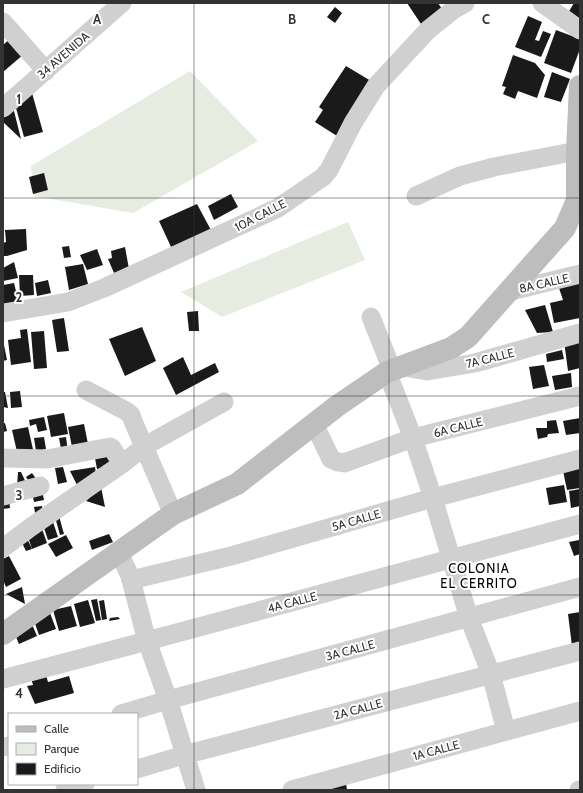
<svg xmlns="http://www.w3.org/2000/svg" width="583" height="793" viewBox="0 0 583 793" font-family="Cabin,sans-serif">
	<rect width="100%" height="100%" fill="#fff"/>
	<!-- green -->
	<g fill="#e6ecdf">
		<polygon points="190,71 258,141 133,213 34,196 31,166"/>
		<polygon points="348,222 365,260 222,317 181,292"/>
	</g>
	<!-- building -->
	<g fill="#1a1a1a">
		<polygon points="407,3 438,3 442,9 421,24"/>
		<polygon points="574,3 580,3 580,27 568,13"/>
		<polygon points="335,7 342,13 335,23 327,17"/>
		<polygon points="528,16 542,22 535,40 539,41 543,31 551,34 541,57 515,47"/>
		<polygon points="556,30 580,39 580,49 571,73 544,63"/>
		<polygon points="13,36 24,54 3,72 3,45"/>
		<polygon points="513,55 535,63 545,75 537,98 518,91 515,99 503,94 506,87 502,86"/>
		<polygon points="346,66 371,81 337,136 315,122 323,110 319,107"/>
		<polygon points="552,72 570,79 561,102 544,97"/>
		<polygon points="32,93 43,132 24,137 16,108"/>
		<polygon points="12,103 21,139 3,122 3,113"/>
		<polygon points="44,173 48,190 33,194 29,177"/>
		<polygon points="231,194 238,207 214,220 208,206"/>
		<polygon points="197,204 212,232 172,249 159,221"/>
		<polygon points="26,229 27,250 7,256 3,256 3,243 6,242 5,230"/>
		<polygon points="69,246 71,257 64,258 62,247"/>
		<polygon points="125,247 129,269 114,273 108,259 112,258 111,251"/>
		<polygon points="97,249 103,265 87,270 80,255"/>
		<polygon points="14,262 18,278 3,281 3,268"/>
		<polygon points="83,264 88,284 69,290 65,267"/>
		<polygon points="19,275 33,275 34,295 20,296"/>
		<polygon points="48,280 51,293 37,296 35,283"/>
		<polygon points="580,280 580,318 554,323 550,303 563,300 558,285"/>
		<polygon points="14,283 20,308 3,312 3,285"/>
		<polygon points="545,305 553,332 537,333 525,310"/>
		<polygon points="198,311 199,331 189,331 187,312"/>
		<polygon points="64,318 69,351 57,352 52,320"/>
		<polygon points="142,327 156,361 125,376 109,339"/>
		<polygon points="27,329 31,362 11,365 8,340 21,338 20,330"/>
		<polygon points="44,331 47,368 34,369 31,332"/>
		<polygon points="580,338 580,368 568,371 564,341"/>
		<polygon points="3,340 7,360 3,361"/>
		<polygon points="562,350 564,359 547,362 546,354"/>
		<polygon points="183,357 191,375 215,363 219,372 176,395 163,368"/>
		<polygon points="544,365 549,386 533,389 529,367"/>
		<polygon points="571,373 572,387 555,390 552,376"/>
		<polygon points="20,391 22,407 11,408 10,392"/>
		<polygon points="3,392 5,392 8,408 3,407"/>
		<polygon points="64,413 68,434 51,437 47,416"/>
		<polygon points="44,417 47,430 38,432 36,424 30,426 29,420"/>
		<polygon points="580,418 580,433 566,435 563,421"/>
		<polygon points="556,420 559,433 548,434 547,437 538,439 536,428 547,428 547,421"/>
		<polygon points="5,423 7,431 3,432 3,424"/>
		<polygon points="84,424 88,444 72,447 68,427"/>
		<polygon points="28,427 34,454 17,452 12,430"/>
		<polygon points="44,437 46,449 36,451 34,438"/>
		<polygon points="66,437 68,452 62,454 59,438"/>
		<polygon points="112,451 114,466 97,469 94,453"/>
		<polygon points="580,463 580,488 567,490 562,466"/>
		<polygon points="63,467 67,482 58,484 55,468"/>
		<polygon points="95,467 96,474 77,485 70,471"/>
		<polygon points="18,472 21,472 27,485 17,486"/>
		<polygon points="32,473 37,480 31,484 26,477"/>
		<polygon points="564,485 567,502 549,505 546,488"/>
		<polygon points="101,487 105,507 86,501"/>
		<polygon points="580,489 580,506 571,508 569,491"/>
		<polygon points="42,490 44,500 34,502 32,492"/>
		<polygon points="9,498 10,508 3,509 3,499"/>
		<polygon points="42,506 43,512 36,518 34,507"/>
		<polygon points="59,516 64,534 60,535 55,517"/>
		<polygon points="53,522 58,537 48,540 43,525"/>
		<polygon points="42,529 47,543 32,549 27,534"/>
		<polygon points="25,534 32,549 26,551 19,537"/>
		<polygon points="109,534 113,542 92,550 89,541"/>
		<polygon points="66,535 73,548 56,557 48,544"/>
		<polygon points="579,540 580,554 574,556 569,542"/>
		<polygon points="9,556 21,579 6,587 3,580 3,559"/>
		<polygon points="22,587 25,604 6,594"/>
		<polygon points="97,599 101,620 96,621 91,600"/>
		<polygon points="88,600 95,623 80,627 74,604"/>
		<polygon points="104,600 107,619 102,620 99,601"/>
		<polygon points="71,606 77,626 59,631 53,610"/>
		<polygon points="580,612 580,642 572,646 568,614"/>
		<polygon points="50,613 56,629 39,635 33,618"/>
		<polygon points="118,617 120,619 109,621 110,618"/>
		<polygon points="31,622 37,636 19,644 13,630"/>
		<polygon points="46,675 48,682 69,676 74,693 35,704 27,686 33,685 31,678"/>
		<polygon points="346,783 347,790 332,790 331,787"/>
	</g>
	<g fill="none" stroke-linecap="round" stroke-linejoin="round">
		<!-- street -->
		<g stroke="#d0d0d0" stroke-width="19">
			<polyline points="542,3 580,30"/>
			<polyline points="3,22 46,71"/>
			<polyline points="3,108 122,3"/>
			<polyline points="416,196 460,176 494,167 577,151"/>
			<polyline points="507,292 580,274"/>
			<polyline points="3,313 68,302 104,288 278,208 323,177 329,170 353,123 376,86 428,30 453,10 465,3"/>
			<polyline points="371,317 392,370"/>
			<polyline points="399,366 427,371 475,363 580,333"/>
			<polyline points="387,372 413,438 433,498 469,618 491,674 506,731"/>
			<polyline points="86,390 126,411 131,415 133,421 173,514"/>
			<polyline points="314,424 331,459 338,462 344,463 413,438 580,396"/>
			<polyline points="3,458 47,459 110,447 112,448 122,464"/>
			<polyline points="3,496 40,486"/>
			<polyline points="3,548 31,527 122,464 145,446 224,402"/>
			<polyline points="119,553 130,576 147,641 168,700 196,790"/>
			<polyline points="131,580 231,556 433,498 580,459"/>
			<polyline points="3,679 147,641 580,524"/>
			<polyline points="121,714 168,700 580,587"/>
			<polyline points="3,747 9,746"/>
			<polyline points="137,769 184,755 580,651"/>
			<polyline points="65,790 85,784"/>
			<polyline points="292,790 580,711"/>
			<polyline points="579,790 580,790"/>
		</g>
		<!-- secondary -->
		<polyline stroke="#bdbdbd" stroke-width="22" points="3,634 173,514 237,484 337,406 387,372 451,348 468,337 565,228 577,200 577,151 580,86"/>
	</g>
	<!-- grid -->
	<path fill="none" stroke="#333" stroke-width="1" stroke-opacity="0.55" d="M194 3V790M389 3V790M3 198H580M3 396H580M3 595H580"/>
	<g text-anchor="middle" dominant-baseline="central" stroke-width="4" stroke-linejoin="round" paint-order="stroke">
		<!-- street labels -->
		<g font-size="12" fill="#333" stroke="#fff">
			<text transform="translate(63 55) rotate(-41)">34 AVENIDA</text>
			<text transform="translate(260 215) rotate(-27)">10A CALLE</text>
			<text transform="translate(544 283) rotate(-13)">8A CALLE</text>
			<text transform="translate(490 358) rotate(-14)">7A CALLE</text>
			<text transform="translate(458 427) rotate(-14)">6A CALLE</text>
			<text transform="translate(356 520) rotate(-16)">5A CALLE</text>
			<text transform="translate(292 602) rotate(-15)">4A CALLE</text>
			<text transform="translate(350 650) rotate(-15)">3A CALLE</text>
			<text transform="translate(358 709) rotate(-15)">2A CALLE</text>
			<text transform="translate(436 750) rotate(-15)">1A CALLE</text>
		</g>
		<!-- neighbourhood labels -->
		<g font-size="13" letter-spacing="1" fill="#000" stroke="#fff">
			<text x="479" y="568">COLONIA<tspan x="479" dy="15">EL CERRITO</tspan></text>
		</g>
	</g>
	<g font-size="13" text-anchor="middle" font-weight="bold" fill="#333" stroke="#fff" stroke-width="4" stroke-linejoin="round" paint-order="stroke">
		<text x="97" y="24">A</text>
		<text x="292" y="24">B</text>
		<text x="486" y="24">C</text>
		<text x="19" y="104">1</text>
		<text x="19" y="302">2</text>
		<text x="19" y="500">3</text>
		<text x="19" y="698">4</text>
	</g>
	<!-- border -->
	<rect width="583" height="793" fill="none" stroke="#333333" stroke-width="8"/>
	<!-- legend -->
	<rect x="8" y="713" width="130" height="72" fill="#ffffff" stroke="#adadad"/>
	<rect x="16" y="726" width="20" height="6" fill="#bdbdbd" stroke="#adadad"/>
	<text x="44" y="733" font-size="12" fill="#333333">Calle</text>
	<rect x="16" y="743" width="20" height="12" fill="#e6ecdf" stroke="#adadad"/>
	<text x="44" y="753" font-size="12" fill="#333333">Parque</text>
	<rect x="16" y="763" width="20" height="12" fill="#1a1a1a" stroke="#adadad"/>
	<text x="44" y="773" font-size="12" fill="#333333">Edificio</text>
</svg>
